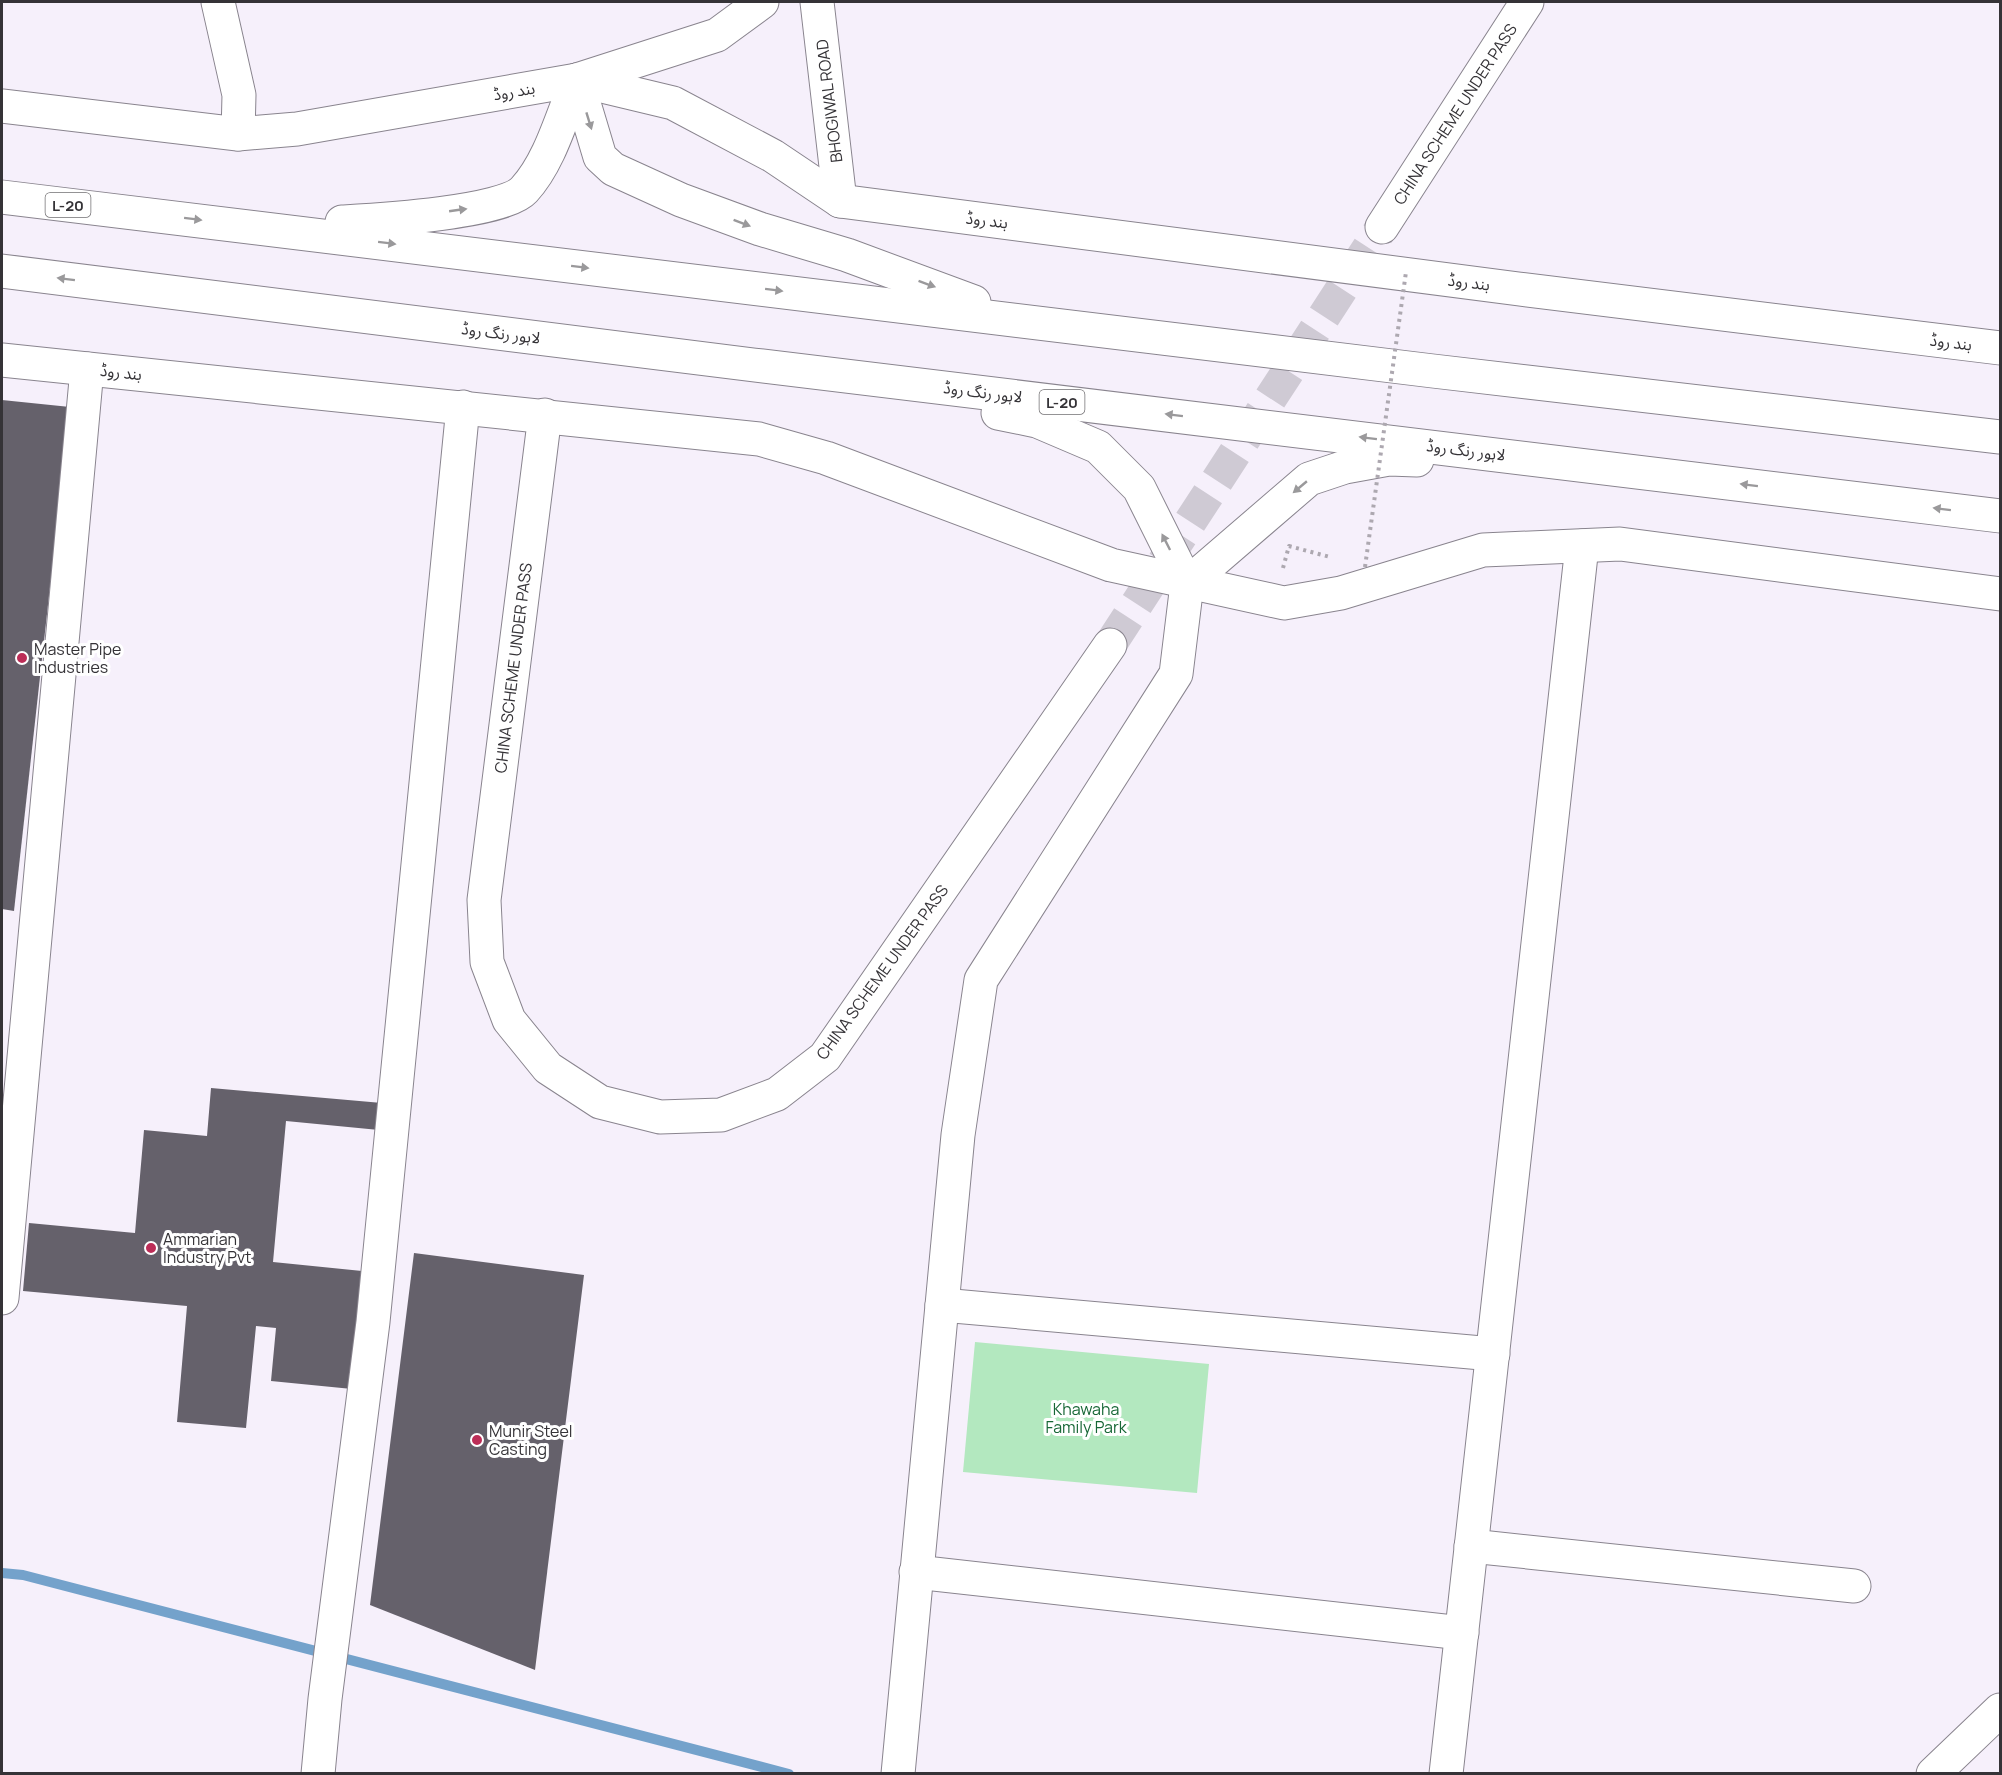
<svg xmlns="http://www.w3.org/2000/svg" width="2002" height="1775" viewBox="0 0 2002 1775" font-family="Manrope,'Noto Sans Arabic',sans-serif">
	<rect width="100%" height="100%" fill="#f6f0fb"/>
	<!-- green -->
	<polygon fill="#b3e8bf" points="975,1342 1209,1364 1197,1493 963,1472"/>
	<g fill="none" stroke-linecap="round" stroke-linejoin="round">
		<!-- stream -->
		<polyline stroke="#74a2cb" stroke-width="10" points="2,1573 23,1575 789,1774"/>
	</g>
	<!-- building -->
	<g fill="#65616b">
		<polygon points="2,400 70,407 14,911 2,909"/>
		<polygon points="211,1088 382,1103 379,1130 286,1121 273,1262 362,1271 352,1389 271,1381 276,1328 256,1326 246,1428 177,1422 187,1306 23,1291 29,1223 135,1233 144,1130 207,1136"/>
		<polygon points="414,1253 584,1275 535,1670 370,1605"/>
	</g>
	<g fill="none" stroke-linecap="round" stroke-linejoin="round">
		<!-- major-tunnel -->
		<polyline stroke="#cfcad4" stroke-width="33" stroke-dasharray="33 16" stroke-linecap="butt" points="1110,645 1382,227"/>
		<defs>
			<g id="minor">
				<polyline points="218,2 239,95 238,134"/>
				<polyline points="2,1298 87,369"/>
				<polyline points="942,1305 1493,1354"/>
				<polyline points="1471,1546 1854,1586"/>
				<polyline points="916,1572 1462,1633"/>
				<polyline points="318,1774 325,1699 373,1322 463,407"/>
				<polyline points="898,1774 958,1135 981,980 1176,674 1187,584"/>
				<polyline points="1446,1774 1582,546"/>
				<polyline points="1933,1774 2000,1710"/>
			</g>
			<g id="major">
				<polyline points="817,2 840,201"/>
				<polyline points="577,80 717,35 762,2"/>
				<polyline points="2,106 238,134 297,129 577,80 673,103 773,156 840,201 1519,289 2000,348"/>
				<polyline points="1382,227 1527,2"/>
				<polyline points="2,360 759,439 826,458 1111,565 1284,603 1341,593 1483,550 1620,544 2000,594"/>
				<polyline points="545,415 484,900 487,962 509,1020 548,1068 600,1102 660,1117 721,1115 777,1094 825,1057 1110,645"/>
			</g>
			<g id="highway">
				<polyline points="2,197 1433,371 2000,437"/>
				<path d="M342 222C376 220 503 213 524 190 550 162 562 116 577 80L600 157 613 169 681 200 760 229 847 255 974 302"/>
				<polyline points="2,271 754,365 2000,516"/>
				<polyline points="998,413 1037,421 1098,447 1139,488 1187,584 1309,479 1345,467 1389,459 1417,460"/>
			</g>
		</defs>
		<!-- minor casing -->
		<use href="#minor" stroke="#89848e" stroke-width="35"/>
		<!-- major casing -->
		<use href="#major" stroke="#89848e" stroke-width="35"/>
		<!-- highway casing -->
		<use href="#highway" stroke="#89848e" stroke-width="35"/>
		<!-- path -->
		<polyline stroke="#ada8b0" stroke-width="4" stroke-dasharray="3 4.5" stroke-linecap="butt" points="1283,568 1289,546 1330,557"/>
		<!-- minor -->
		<use href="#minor" stroke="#fff" stroke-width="33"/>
		<!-- major -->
		<use href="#major" stroke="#fff" stroke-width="33"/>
		<!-- highway -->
		<use href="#highway" stroke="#fff" stroke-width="33"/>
		<!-- path-bridge -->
		<polyline stroke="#ada8b0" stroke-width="4" stroke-dasharray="3 4.5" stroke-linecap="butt" points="1365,567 1406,272"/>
	</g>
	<!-- one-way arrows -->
	<defs><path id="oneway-solid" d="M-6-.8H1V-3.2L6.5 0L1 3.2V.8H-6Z" transform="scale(1.5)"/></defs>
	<g fill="#9a999b">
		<use href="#oneway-solid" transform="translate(589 121) rotate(73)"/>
		<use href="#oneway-solid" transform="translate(458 210) rotate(-8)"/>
		<use href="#oneway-solid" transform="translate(193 219) rotate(7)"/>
		<use href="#oneway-solid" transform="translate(742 223) rotate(21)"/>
		<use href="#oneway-solid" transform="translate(387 243) rotate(7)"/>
		<use href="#oneway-solid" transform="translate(580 267) rotate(7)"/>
		<use href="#oneway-solid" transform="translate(66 279) rotate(-173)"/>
		<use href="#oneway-solid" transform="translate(927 284) rotate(20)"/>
		<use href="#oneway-solid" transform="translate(774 290) rotate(7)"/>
		<use href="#oneway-solid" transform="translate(1174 415) rotate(-173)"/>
		<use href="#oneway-solid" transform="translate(1368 438) rotate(-173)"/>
		<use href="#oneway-solid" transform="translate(1749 485) rotate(-173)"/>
		<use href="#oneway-solid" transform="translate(1300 487) rotate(140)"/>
		<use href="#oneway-solid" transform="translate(1942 509) rotate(-173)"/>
		<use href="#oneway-solid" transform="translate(1166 542) rotate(-117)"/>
	</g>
	<!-- markers -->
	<g fill="#bc2d57" stroke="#fff" stroke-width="2">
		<circle cx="22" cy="658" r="6"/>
		<circle cx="151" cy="1248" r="6"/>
		<circle cx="477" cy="1440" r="6"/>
	</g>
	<g text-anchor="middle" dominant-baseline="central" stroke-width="6" stroke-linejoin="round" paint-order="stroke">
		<!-- shield labels -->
		<g fill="#fff" stroke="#727073" stroke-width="1.5">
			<rect x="45.5" y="193" width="45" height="24" rx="4.5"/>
			<rect x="1039.5" y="390" width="45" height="24" rx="4.5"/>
		</g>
		<g font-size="15" font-weight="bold" fill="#353337">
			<text x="68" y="205">L-20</text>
			<text x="1062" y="402">L-20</text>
		</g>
		<!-- street labels -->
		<g font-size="16" fill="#353337" stroke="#fff">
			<text transform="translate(514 91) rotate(-10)">بند روڈ</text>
			<text transform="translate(829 101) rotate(-97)">BHOGIWAL ROAD</text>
			<text transform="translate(1455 114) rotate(-57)">CHINA SCHEME UNDER PASS</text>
			<text transform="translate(987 220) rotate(7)">بند روڈ</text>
			<text transform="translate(1469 282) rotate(7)">بند روڈ</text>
			<text transform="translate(501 333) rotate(7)">لاہور رنگ روڈ</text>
			<text transform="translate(1951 342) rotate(7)">بند روڈ</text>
			<text transform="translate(121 372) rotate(6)">بند روڈ</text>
			<text transform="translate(983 392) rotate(7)">لاہور رنگ روڈ</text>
			<text transform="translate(1466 450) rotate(7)">لاہور رنگ روڈ</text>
			<text transform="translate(513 668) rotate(-83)">CHINA SCHEME UNDER PASS</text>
			<text transform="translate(882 972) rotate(-54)">CHINA SCHEME UNDER PASS</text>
		</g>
		<!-- poi labels -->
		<g font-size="16" fill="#353337" stroke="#fff" text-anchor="start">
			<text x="34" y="649">Master Pipe<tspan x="34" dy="18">Industries</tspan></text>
			<text x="163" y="1239">Ammarian<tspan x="163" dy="18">Industry Pvt</tspan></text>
			<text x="489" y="1431">Munir Steel<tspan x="489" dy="18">Casting</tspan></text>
		</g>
		<!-- park labels -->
		<g font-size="16" fill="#176736" stroke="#fff">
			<text x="1086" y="1409">Khawaha<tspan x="1086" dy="18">Family Park</tspan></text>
		</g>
	</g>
	<!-- border -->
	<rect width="2002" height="1775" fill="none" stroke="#353337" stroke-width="6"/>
</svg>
